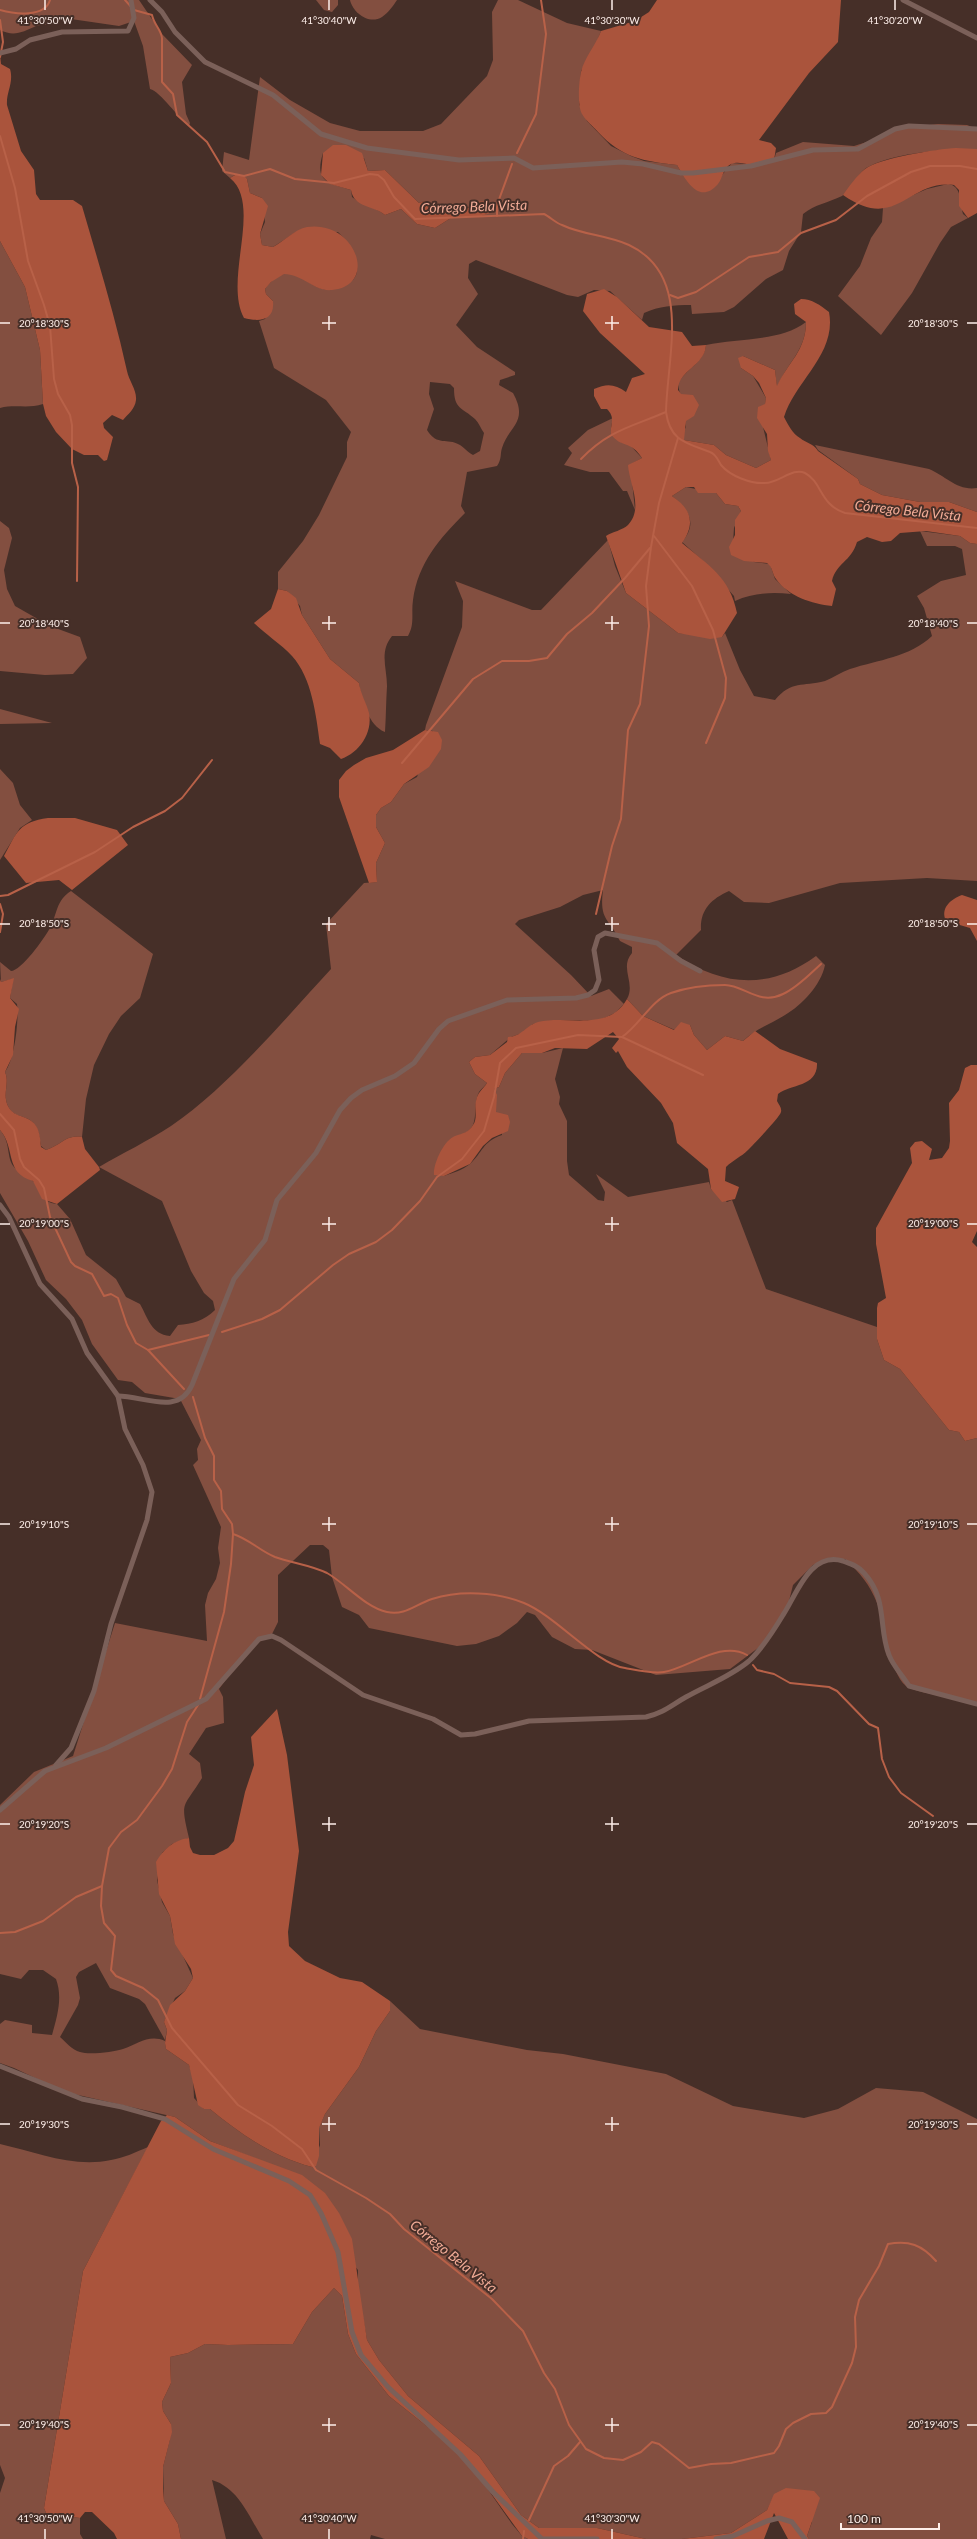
<svg xmlns="http://www.w3.org/2000/svg" width="977" height="2539" viewBox="0 0 977 2539" font-family="Lato,sans-serif">
	<rect width="100%" height="100%" fill="#462f28"/>
	<!-- green -->
	<g fill="#834f40" fill-rule="evenodd">
		<path d="M0 0H139L162 34 192 65 182 82 186 114 190 123 189 126C178 118 161 92 150 89L143 46 134 21 119 26 71 19 67 16 62 17 55 24C50 25 42 24 36 26 23 32 14 37 0 30Z"/>
		<polygon points="316,0 338,0 338,5 332,12 324,10"/>
		<path d="M350 0H397C393 6 388 13 382 17 369 25 353 13 350 0Z"/>
		<path d="M498 0H518L567 23 601 31 596 44 581 71 579 104 587 121 611 146 631 156 644 161 677 165 683 175H722L732 163 759 165 774 160 776 153 803 142 854 146 873 140 894 129 938 124 967 125 977 129V149C948 148 891 153 866 168 856 175 852 190 842 196 828 203 815 204 803 214L801 232 789 251 783 270 766 279 734 307 724 312 692 314 691 305C674 305 659 306 644 313L642 320 610 291 594 290 578 297 567 295 476 260 469 264 468 278 478 294 456 325 477 347 515 372V375L500 380 499 385 513 393C529 422 509 426 502 448 500 454 502 459 497 466L467 472 461 506 465 513C440 538 418 563 413 600 411 613 415 624 408 636H392C379 652 387 668 387 686 386 701 386 717 385 732 369 726 361 700 359 683L330 659 302 615 300 606 287 591 278 589V572L303 541 319 515 347 457V442L351 432 326 400 274 368 259 321 265 319 273 301 266 294 265 289C269 283 276 276 283 274 299 271 309 286 323 289 327 290 335 287 340 286 372 280 352 245 338 232H296L273 247 262 245 260 234 265 222 262 198 250 193 247 179 235 175 230 178 222 171 224 152 249 160 260 77 290 100 330 123 360 131H423L441 124 487 76 493 60 492 12ZM323 153 364 158 368 171 385 170 419 203 425 201C438 210 459 216 471 205L490 212 482 216H454L435 228 417 224 401 209 385 215C374 206 363 206 352 197L351 190C328 183 314 182 323 153ZM430 382 450 384 454 388C454 410 462 407 475 419 479 423 481 429 484 433L480 451 473 455C467 452 465 448 460 445 446 437 438 447 427 430L434 409 429 394Z"/>
		<path d="M948 184C962 186 960 202 963 214L968 218 951 227 940 243 912 293 881 335 838 296 860 266 871 238 882 222 883 208 927 189Z"/>
		<path d="M0 241 25 287 40 350 43 404C28 409 15 404 0 408Z"/>
		<path d="M806 322C806 351 787 362 777 388L775 370 743 356 741 368 753 376 766 398 763 427 771 460 756 468 726 455 714 445 684 440 683 433 686 427 678 384C684 370 705 362 706 345 737 338 780 342 806 322Z"/>
		<polygon points="613,418 611,427 622,443 628,443 642,458 633,463 632,481 635,510 627,491 623,491 609,472 590,472 564,465 572,453 568,448 588,430"/>
		<path d="M815 445 929 469C946 476 957 491 977 488V512L949 502H920L882 495 860 484 858 479 818 450Z"/>
		<path d="M686 487 716 493 725 504 738 506 741 511 734 528 733 542 754 562 770 564 775 579 791 594C771 592 753 593 735 601L734 596 702 560 682 542C698 523 689 510 672 496Z"/>
		<polygon points="0,521 9,528 12,538 4,570 7,589 15,606 50,626 80,637 87,658 73,674 45,675 0,671"/>
		<path d="M920 531 960 536 970 543 977 544V881L927 878 840 883 769 903 744 902 729 891C711 899 700 910 701 930L676 955C723 987 770 990 816 956L825 965C821 985 802 1005 785 1015 771 1024 755 1029 743 1041L725 1036 707 1050 694 1035 690 1025 675 1030 643 1016 627 999C636 983 619 968 632 953V947L620 941C609 918 599 921 603 890L583 895 560 907 519 920 515 924 571 975 591 996 609 989 624 1004 615 1013 600 1020H565L533 1024 525 1032 511 1037 490 1055 475 1057 469 1062 475 1074 487 1083C485 1086 481 1089 479 1092 471 1108 482 1128 461 1135L444 1176C452 1173 463 1170 470 1164 483 1152 482 1142 502 1135L501 1115 496 1113 494 1089 499 1087 505 1073 522 1053H542L563 1048 555 1079 560 1097 559 1104 567 1121V1161L569 1175 598 1200 604 1201 605 1192 596 1174 628 1197 709 1182 711 1189 727 1202 732 1200 766 1289 877 1327V1339L884 1360 900 1369 949 1430 959 1432 965 1441 977 1438V1702C963 1699 914 1693 906 1686 889 1672 885 1623 877 1603 870 1585 860 1573 845 1559H829L813 1565 793 1585 787 1609 762 1645 730 1669 656 1675 592 1650 575 1649 552 1637 535 1615 527 1612 517 1623 499 1636 476 1644 457 1646 369 1628 359 1615 342 1607 332 1577 329 1550 323 1545H310L278 1575V1622L272 1634 248 1649 219 1689 223 1697 224 1723 206 1728 189 1754 200 1763 202 1778C183 1809 180 1800 189 1838L172 1844 162 1853 157 1880 162 1902 170 1916 173 1934 193 1978 185 1991 175 1998 164 2022 167 2030 165 2040 145 2004 139 1999 110 1988 96 1963 79 1972 76 1977 80 1998 78 2005 60 2037C66 2042 72 2050 80 2052 89 2055 114 2052 123 2049 138 2044 149 2034 165 2041L166 2049 189 2065 193 2077 194 2098 204 2109H210C242 2135 272 2156 312 2167L320 2145 319 2127 325 2114 359 2067 376 2031 390 2011V2001L420 2029 527 2050 563 2054 666 2074 733 2106 804 2118 838 2109 876 2088 923 2092 977 2119V2539H809L807 2536 812 2522 775 2494 767 2510 731 2533 682 2539H646L597 2528H539L521 2515 479 2456 408 2396 379 2360 367 2340 358 2290V2270L275 2166 210 2141 175 2117 65 2092 14 2068 0 2063V2024L5 2020 32 2025V2033L52 2035C57 2017 63 1998 56 1979L43 1970H29L21 1979 0 1974V1805L34 1772 73 1756 115 1623 207 1641 205 1605 208 1593 216 1579 220 1563 218 1548 221 1527 193 1465 198 1460 197 1449 201 1440 180 1399 145 1393 132 1382 118 1380 92 1344 82 1320 66 1299 46 1280 28 1241 0 1193V1130C11 1142 6 1157 14 1167 19 1173 28 1176 34 1182 43 1192 40 1202 57 1204L70 1219 86 1255 116 1279 126 1297 140 1304C148 1318 151 1334 170 1336L178 1325C192 1324 204 1321 215 1310L213 1301 204 1293 191 1271 162 1201 99 1167C123 1153 148 1141 171 1126 228 1087 284 1020 331 969L326 924 364 883 377 882 376 863 385 843 376 827V815L381 808 391 802 404 784 417 777 433 731 425 730 426 725 462 627 463 601 455 581 532 610H541L608 540 615 566 626 593 678 633 722 637 725 633 740 670 754 696 775 700C792 680 802 687 825 681 833 678 841 672 850 669 878 660 910 657 932 636L924 608 917 596 941 581 966 575 962 549 955 546H927Z"/>
		<polygon points="0,709 52,723 0,724"/>
		<polygon points="0,769 13,783 20,805 32,820 20,828 0,860"/>
		<path d="M71 891 153 954 140 998 121 1016 109 1034 94 1065 86 1099 82 1137C66 1134 60 1146 46 1150L41 1146C37 1106 17 1125 8 1106 2 1094 10 1083 5 1072 15 1059 19 1019 17 1004L10 998 13 979 1 982 0 962 11 971C21 971 44 939 50 928 57 915 56 900 71 891Z"/>
		<path d="M0 2144C36 2152 73 2168 111 2160 124 2158 136 2152 148 2147L83 2271 44 2508 46 2513 80 2518V2534L83 2539H0V2493L5 2478 0 2465Z"/>
		<path d="M334 2288 342 2296 348 2334 356 2354 389 2396 449 2444 480 2478 512 2524 522 2536 528 2539H385L371 2535 370 2539H263C249 2517 239 2488 212 2480L226 2539H181L178 2524 164 2501 163 2467 170 2439 171 2424 163 2411 162 2402 171 2383 170 2357 188 2353 205 2344 228 2345 293 2344 312 2312Z"/>
	</g>
	<!-- forest -->
	<g fill="#aa543c">
		<path d="M657 0H841L838 42 809 73 759 140 771 143 776 148 774 160C769 162 764 165 759 165 750 167 741 160 731 164 722 169 723 178 718 184 699 206 685 179 677 165 643 161 622 158 598 132 593 126 586 121 582 114 577 104 579 82 581 72 584 58 596 45 601 31L635 21 649 12Z"/>
		<path d="M0 54 1 64 10 69C14 83 6 92 7 105L21 151 34 170 36 194 40 200H73L82 206C98 261 115 316 127 371 129 381 137 390 136 400 135 409 128 414 123 420L112 415 103 423 104 428 113 437 107 460 104 461 98 455H84L72 449 56 432 46 416 43 404 40 350 25 287 0 241Z"/>
		<path d="M333 145H346L362 153 368 171 385 170 419 203 425 201C436 208 449 213 462 210 474 208 472 198 488 203L491 206 490 213 482 216H454L435 228 417 224 401 209 385 215C373 205 354 208 351 190L330 184 321 175 323 153Z"/>
		<path d="M956 148 977 149V213L968 218 959 206V190L954 185C908 179 897 233 843 195 849 187 856 176 865 169 879 158 937 149 956 148Z"/>
		<path d="M235 175H243L247 179 250 193 262 198 268 206 260 234 262 245 273 247C283 242 295 229 307 227 356 220 379 286 332 290 315 292 302 274 284 274L271 282 265 289 266 294 273 301C275 321 259 322 244 318 223 279 263 205 230 178Z"/>
		<path d="M604 289 617 297 649 327 682 332 692 346 706 345C705 366 678 370 678 390L681 394 693 395 699 405 694 416 686 421 684 440 714 445 726 455 756 468 771 460 768 451 767 434 757 418 758 407 765 404 766 398 759 383 753 376 741 368 738 358 743 356 775 370 777 386C788 362 806 351 806 322L795 314 794 304 801 299C812 299 820 305 829 312 837 354 795 381 784 417 788 425 793 434 800 438 806 443 813 443 818 451L858 479 860 484 882 495 920 502H949L977 512V544L970 543 960 536 926 531 900 533 891 541 882 542 867 537 857 542C851 562 836 563 832 581L836 589 832 606C812 604 788 596 776 579 772 574 773 567 767 563L744 561 731 555 729 547 735 535V520L741 511 738 506 725 504 716 493H698L694 487H686L672 496C691 509 696 523 682 543 708 565 730 577 737 613L722 637 710 639 678 633 626 593 606 536C612 532 623 530 628 525 644 508 629 483 628 465L642 458C631 440 620 448 611 434 610 424 616 418 607 409H601L594 396V389C607 383 615 384 626 392L632 378 645 374 600 333 583 311 587 294Z"/>
		<path d="M278 589 287 591 296 598 302 615 330 659 359 683C361 695 366 702 369 713 373 733 359 753 341 759L330 748 320 744C316 715 312 678 292 656 281 644 265 634 254 623L271 609Z"/>
		<polygon points="425,730 438,732 442,740 441,749 429,767 404,784 391,802 381,808 376,815 376,827 385,843 376,863 377,882 369,883 339,797 339,780 346,771 354,765 366,758 393,750"/>
		<path d="M48 818H75L117 830 128 845 72 890 59 880 26 883 4 856C17 832 19 822 48 818Z"/>
		<path d="M962 895 977 900V941L970 928 946 921C940 908 951 899 962 895Z"/>
		<path d="M14 978 10 998 19 1009 15 1027 13 1055 5 1072C10 1083 2 1094 8 1106 17 1124 40 1108 41 1147L46 1150C60 1146 66 1134 82 1137L85 1149 99 1167 100 1170 57 1204 42 1199 33 1181C4 1173 16 1148 0 1130V979L1 982Z"/>
		<path d="M627 999 643 1016 674 1030 681 1022 690 1025 694 1035 707 1050 725 1036 743 1041 755 1031 780 1049 817 1063C818 1087 791 1084 778 1094L777 1101C779 1105 782 1108 781 1112 780 1117 753 1145 748 1150 741 1157 733 1160 726 1167L725 1181 739 1187 735 1199 722 1202 711 1189 708 1169 677 1143 673 1123 661 1103 627 1067 618 1051 616 1053 612 1048 619 1039 613 1032 587 1049 555 1048 542 1053H522L505 1073 499 1087 494 1089 497 1095 496 1112 508 1115 510 1122 508 1131 492 1138 483 1146 470 1164 444 1176 434 1175C433 1164 444 1140 455 1136 463 1133 468 1133 473 1125 478 1118 474 1109 476 1101 477 1093 483 1089 487 1083L475 1074 469 1062 475 1057 490 1055 507 1042 508 1037C521 1037 527 1025 538 1022 568 1015 609 1032 627 999Z"/>
		<polygon points="971,1065 977,1065 977,1231 972,1242 977,1247 977,1438 965,1441 959,1432 949,1430 900,1369 884,1360 877,1339 877,1308 878,1303 886,1298 876,1244 876,1228 912,1163 910,1148 915,1142 922,1141 932,1149 929,1160 942,1158 949,1148 950,1141 949,1103 959,1090 965,1068"/>
		<path d="M277 1709 287 1755 299 1851 288 1932 289 1946 305 1961 340 1978 362 1982 390 2001V2011L376 2031 359 2067 325 2114 319 2128V2156L316 2166 312 2167C272 2156 242 2135 210 2109H204L198 2105 189 2065 166 2049 165 2043 167 2030 164 2022 170 2005 185 1991 193 1978 191 1969 175 1944 170 1916 159 1894 156 1862C163 1850 173 1840 189 1838L190 1847 193 1853 200 1855H214L228 1848 234 1841 245 1792 254 1765 251 1737Z"/>
		<polygon points="167,2115 175,2117 210,2141 302,2175 325,2193 339,2213 352,2239 367,2340 379,2360 408,2396 479,2456 521,2515 539,2528 597,2528 646,2539 528,2539 522,2536 480,2478 449,2444 389,2396 356,2354 348,2334 342,2296 334,2288 312,2312 293,2344 228,2345 205,2344 188,2353 170,2357 171,2383 162,2402 163,2411 171,2424 172,2432 163,2467 163,2488 164,2501 178,2524 181,2539 117,2539 114,2533 92,2512 85,2512 80,2518 46,2513 44,2508 83,2271 161,2121"/>
		<polygon points="786,2488 814,2491 820,2498 807,2536 809,2539 788,2539 774,2513 764,2539 682,2539 731,2533 767,2510 774,2494"/>
	</g>
	<g fill="none" stroke-linecap="round" stroke-linejoin="round">
		<!-- stream -->
		<g stroke="#b86148" stroke-width="2">
			<path d="M125 0 134 10 152 15C154 25 161 29 162 38V82L173 94 177 115 207 142 225 172 244 176 270 169 295 179 334 183 370 174 378 175 384 180 394 197 415 219 544 214C550 217 556 223 562 225 583 235 607 235 629 245 693 275 667 356 666 412 670 441 686 443 710 452 716 454 718 460 721 465 730 476 751 484 765 483 779 483 793 467 805 473 822 482 820 505 845 513L977 528"/>
			<path d="M0 10C14 14 45 18 50 0"/>
			<polyline points="0,20 3,42 0,57"/>
			<polyline points="0,136 15,188 28,261 44,305 50,326 54,379 58,394 70,415 72,425 72,463 78,487 77,581"/>
			<polyline points="517,153 536,114 546,34 541,0"/>
			<polyline points="497,216 497,205 512,164"/>
			<polyline points="670,295 678,298 696,292 749,257 778,252 801,233 836,220 867,196 911,172 930,166 960,166 977,169"/>
			<path d="M581 459C609 430 631 427 666 412"/>
			<polyline points="654,536 692,586 713,630 726,678 725,698 706,743"/>
			<polyline points="402,763 473,679 502,661 529,661 547,658 567,634 592,613 625,578 650,548"/>
			<polyline points="0,896 8,895 95,852 133,827 165,811 182,798 212,760"/>
			<polyline points="0,904 3,914 0,932"/>
			<polyline points="596,914 612,846 621,819 628,730 640,704 649,626 646,586 651,547 659,503 678,438"/>
			<path d="M622 1037C640 1025 651 1000 671 993 688 987 708 985 725 985 744 985 759 1006 783 994 797 988 810 974 821 964"/>
			<polyline points="0,1114 14,1130 20,1159 24,1167 39,1180 44,1188 50,1217 71,1262 75,1266 92,1274 104,1296 111,1294 118,1298 127,1325 136,1343 148,1350 184,1389"/>
			<polyline points="222,1332 262,1319 280,1310 333,1265 349,1254 376,1242 392,1230 420,1201 437,1177 462,1159 484,1131 494,1097 500,1063 516,1048 578,1035 622,1037 703,1075"/>
			<polyline points="148,1350 209,1335"/>
			<polyline points="193,1397 205,1438 214,1456 214,1480 221,1491 222,1509 232,1524 233,1534 231,1564 224,1612 200,1699"/>
			<path d="M233 1534C249 1539 260 1551 275 1557 292 1563 311 1565 327 1573 345 1583 366 1608 387 1612 405 1616 416 1604 432 1599 460 1590 497 1592 524 1603 556 1616 596 1664 625 1668 636 1670 653 1674 664 1672 689 1668 721 1640 747 1655"/>
			<polyline points="753,1665 757,1670 774,1674 790,1683 829,1687 837,1691 869,1724 878,1728 882,1759 889,1777 901,1793 933,1816"/>
			<path d="M198 1705 187 1722 172 1769 162 1786 137 1820 121 1832 109 1848 102 1886 101 1906 104 1923 115 1936 111 1970 116 1976 143 1988 158 2000 172 2028 238 2105 272 2126 302 2149 316 2170 366 2198 390 2214 404 2229 492 2299 523 2331 544 2373 555 2389 569 2425 586 2449 604 2458 623 2460 641 2452 652 2442 659 2444 689 2468 711 2464 731 2463 774 2453 779 2446 786 2429 793 2423 811 2414 826 2413 832 2407 852 2363 856 2347 855 2317 859 2300 879 2266 888 2244C909 2240 922 2245 936 2261"/>
			<polyline points="0,1933 15,1932 43,1921 76,1897 102,1886"/>
			<polyline points="529,2520 554,2466 568,2456 580,2442"/>
			<polyline points="523,2539 524,2531"/>
		</g>
		<!-- minor -->
		<g stroke="#7b6059" stroke-width="5">
			<polyline points="150,0 162,12 175,32 205,62 273,95 321,134 367,148 459,160 514,158 533,168 622,162 643,164 681,173 693,173 751,166 813,150 858,149 895,129 909,126 977,129"/>
			<polyline points="903,0 977,38"/>
			<polyline points="0,53 16,49 30,40 62,32 128,31 134,18 131,0"/>
			<polyline points="0,1205 9,1217 40,1284 72,1319 87,1353 118,1396 125,1429 143,1465 152,1492 147,1520 111,1624 94,1691 71,1748 56,1765"/>
			<path d="M118 1396C144 1396 178 1416 192 1385L234 1279 265 1240 277 1200 316 1153 340 1110 351 1098 362 1090 395 1076 414 1063 439 1029 448 1021 507 1000 576 998 588 995 595 990 599 980 594 950 598 937 605 933 657 943 681 961 700 971"/>
			<path d="M0 1810 45 1771 106 1748 206 1699 259 1639 272 1636 281 1640 363 1695 433 1719 461 1735 475 1734 529 1721 646 1717C665 1712 670 1706 686 1697 707 1685 730 1677 749 1661 762 1649 774 1630 783 1615 797 1594 810 1551 843 1561 851 1564 858 1566 864 1573 888 1599 878 1627 889 1655 893 1666 903 1676 909 1686L977 1704"/>
			<polyline points="0,2066 82,2099 122,2107 165,2119 213,2149 289,2181 310,2195 321,2213 338,2252 352,2332 361,2355 388,2387 460,2454 493,2492 542,2539"/>
			<polyline points="544,2539 597,2539"/>
			<polyline points="716,2539 733,2536 767,2521 779,2518 792,2522 805,2539"/>
		</g>
	</g>
	<!-- ticks -->
	<path fill="none" stroke="#feefea" stroke-width="1.5" d="M45 0V10M329 0V10M612 0V10M895 0V10M329 316V330M612 316V330M0 323H10M322 323H336M605 323H619M967 323H977M329 616V630M612 616V630M0 623H10M322 623H336M605 623H619M967 623H977M329 917V931M612 917V931M0 924H10M322 924H336M605 924H619M967 924H977M329 1217V1231M612 1217V1231M0 1224H10M322 1224H336M605 1224H619M967 1224H977M329 1517V1531M612 1517V1531M0 1524H10M322 1524H336M605 1524H619M967 1524H977M329 1817V1831M612 1817V1831M0 1824H10M322 1824H336M605 1824H619M967 1824H977M329 2117V2131M612 2117V2131M0 2124H10M322 2124H336M605 2124H619M967 2124H977M329 2418V2432M612 2418V2432M0 2425H10M322 2425H336M605 2425H619M967 2425H977M45 2529V2539M329 2529V2539M612 2529V2539"/>
	<g text-anchor="middle" dominant-baseline="central" stroke-width="4" stroke-linejoin="round" paint-order="stroke">
		<!-- water labels -->
		<g font-size="14" font-style="italic" fill="#f3ac97" stroke="#462f28">
			<text transform="translate(474 206) rotate(-2)">Córrego Bela Vista</text>
			<text transform="translate(908 510) rotate(6)">Córrego Bela Vista</text>
			<text transform="translate(454 2256) rotate(39)">Córrego Bela Vista</text>
		</g>
	</g>
	<g font-size="10" text-anchor="middle" fill="#feefea" stroke="#462f28" stroke-width="4" stroke-linejoin="round" paint-order="stroke">
		<text x="45" y="24">41°30'50"W</text>
		<text x="329" y="24">41°30'40"W</text>
		<text x="612" y="24">41°30'30"W</text>
		<text x="895" y="24">41°30'20"W</text>
		<text x="44" y="327">20°18'30"S</text>
		<text x="933" y="327">20°18'30"S</text>
		<text x="44" y="627">20°18'40"S</text>
		<text x="933" y="627">20°18'40"S</text>
		<text x="44" y="927">20°18'50"S</text>
		<text x="933" y="927">20°18'50"S</text>
		<text x="44" y="1227">20°19'00"S</text>
		<text x="933" y="1227">20°19'00"S</text>
		<text x="44" y="1528">20°19'10"S</text>
		<text x="933" y="1528">20°19'10"S</text>
		<text x="44" y="1828">20°19'20"S</text>
		<text x="933" y="1828">20°19'20"S</text>
		<text x="44" y="2128">20°19'30"S</text>
		<text x="933" y="2128">20°19'30"S</text>
		<text x="44" y="2428">20°19'40"S</text>
		<text x="933" y="2428">20°19'40"S</text>
		<text x="45" y="2522">41°30'50"W</text>
		<text x="329" y="2522">41°30'40"W</text>
		<text x="612" y="2522">41°30'30"W</text>
	</g>
	<!-- scale -->
	<path d="M841 2523v6h98v-6" fill="none" stroke="#feefea" stroke-width="2"/>
	<text x="847" y="2523" font-size="12" fill="#feefea" stroke="#462f28" stroke-width="3" paint-order="stroke">100 m</text>
</svg>
